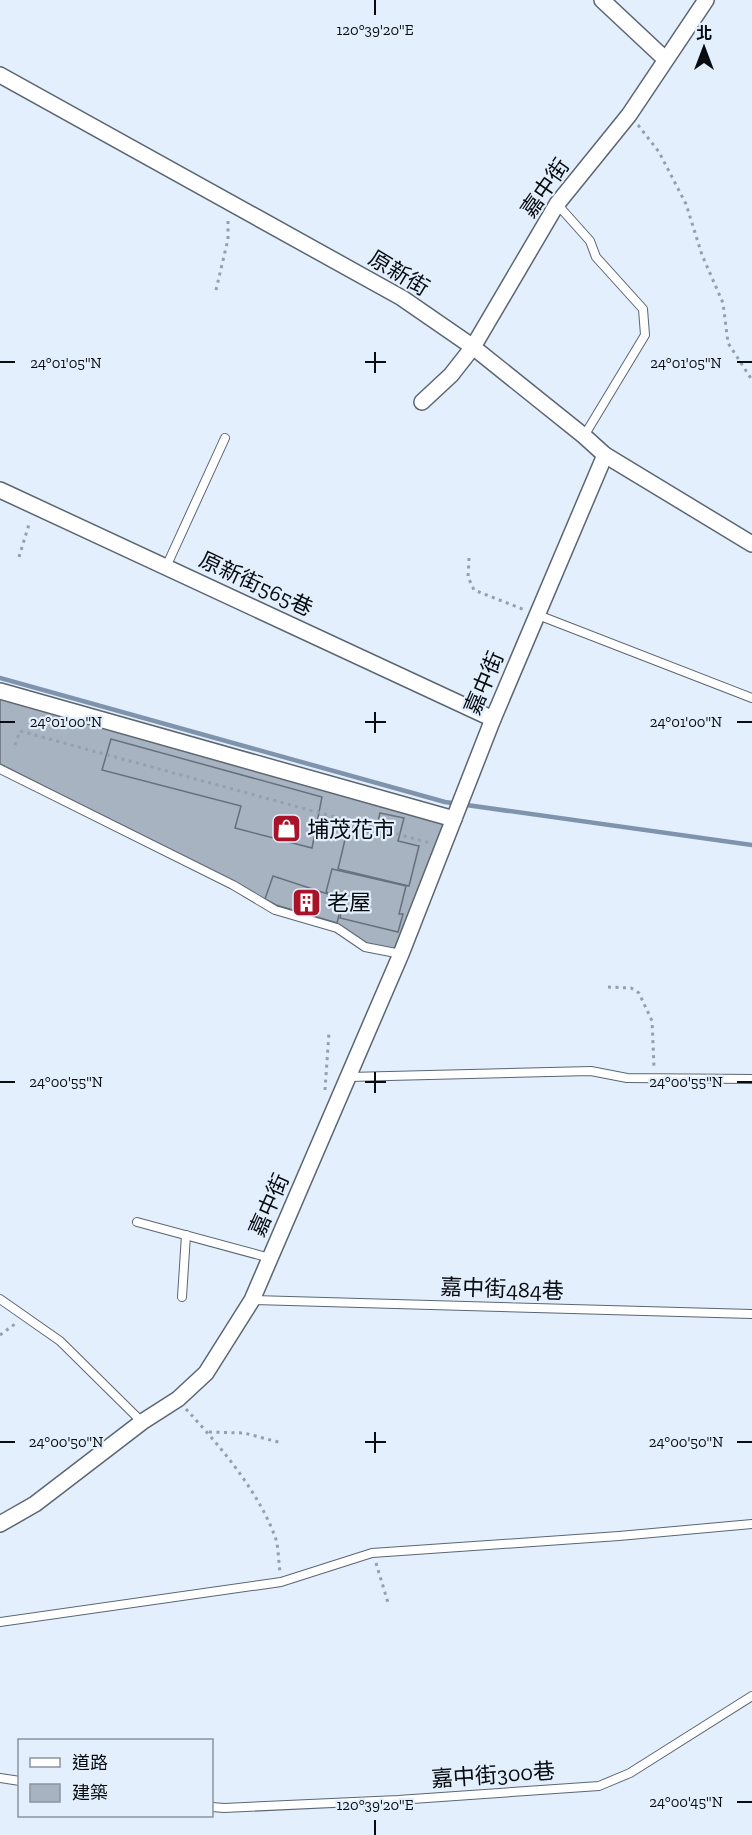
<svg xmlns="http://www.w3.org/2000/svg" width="752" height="1835" viewBox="0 0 752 1835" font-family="'Zilla Slab','Noto Sans TC',serif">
	<rect width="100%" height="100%" fill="#e3effd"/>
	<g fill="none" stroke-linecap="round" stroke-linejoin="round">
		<!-- stream -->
		<polyline stroke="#7f94ac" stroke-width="4.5" points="0,678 445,802 752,845"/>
	</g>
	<!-- building -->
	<g fill="#a8b3c1" stroke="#67717d" stroke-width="1.5">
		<polygon points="0,696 447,823 394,950 365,945 338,925 276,907 0,764"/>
		<polygon points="111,739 322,797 312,848 235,828 241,806 102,770"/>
		<polygon points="380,813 404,818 398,841 419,846 409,886 338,869 348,827 375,834"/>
		<polygon points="332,869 406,886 399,914 403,914 398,932 340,918 344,898 326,892"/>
		<polygon points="273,876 343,899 337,923 276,905 265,899"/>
	</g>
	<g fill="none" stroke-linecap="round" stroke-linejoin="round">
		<defs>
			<g id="service">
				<polyline points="557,204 590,241 596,257 643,309 645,335 584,436"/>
				<polyline points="166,567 225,438"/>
				<polyline points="538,615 752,698"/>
				<polyline points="0,769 233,885 275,910 337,928 365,947 401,954"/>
				<polyline points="349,1077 591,1071 627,1078 752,1079"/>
				<polyline points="137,1222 270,1258"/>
				<polyline points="182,1297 186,1235"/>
				<polyline points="0,1299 60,1341 142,1422"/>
				<polyline points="252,1300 752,1314"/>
				<polyline points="0,1622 281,1582 372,1553 619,1536 752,1524"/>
				<polyline points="0,1778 20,1781"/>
				<polyline points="212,1807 224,1808 398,1800 599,1786 630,1773 752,1696"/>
			</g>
			<g id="minor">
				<polyline points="602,0 665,59"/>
				<polyline points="0,75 402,298 473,347 584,436 605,455 752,544"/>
				<polyline points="422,402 451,375 473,347 557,204 629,115 706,0"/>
				<polyline points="0,490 493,719"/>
				<polyline points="0,691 454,819"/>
				<polyline points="0,1524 35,1504 142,1422 178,1399 206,1373 252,1300 401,954 493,719 605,455"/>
			</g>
		</defs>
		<!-- service casing -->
		<use href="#service" stroke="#5c6672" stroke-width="10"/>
		<!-- minor casing -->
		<use href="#minor" stroke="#5c6672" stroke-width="18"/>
		<!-- path -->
		<g stroke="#969faa" stroke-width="3" stroke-dasharray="3 4.5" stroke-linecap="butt">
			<polyline points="638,125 659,152 686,204 702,255 723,303 728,343 752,380"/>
			<polyline points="216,290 228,239 228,218"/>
			<polyline points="19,557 30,521"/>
			<polyline points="469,558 468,577 474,590 525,610"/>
			<polyline points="15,745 20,731 430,843"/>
			<polyline points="608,987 631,988 639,993 652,1021 654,1067"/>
			<polyline points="325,1090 329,1032"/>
			<polyline points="0,1335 15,1324"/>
			<path d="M186 1409C219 1445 256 1488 274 1534 279 1545 278 1559 280 1571"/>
			<polyline points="209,1432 244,1433 282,1443"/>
			<polyline points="376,1563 389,1606"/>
		</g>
		<!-- service -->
		<use href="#service" stroke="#fff" stroke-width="8"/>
		<!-- minor -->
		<use href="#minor" stroke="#fff" stroke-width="15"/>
	</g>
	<!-- ticks -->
	<path fill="none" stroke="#080c10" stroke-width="2" d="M375 0V15M375 352V373M0 362H15M365 362H386M737 362H752M375 712V733M0 722H15M365 722H386M737 722H752M375 1072V1093M0 1082H15M365 1082H386M737 1082H752M375 1432V1453M0 1442H15M365 1442H386M737 1442H752M737 1802H752M375 1820V1835"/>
	<!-- icons -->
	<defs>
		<symbol id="shop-square" viewBox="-11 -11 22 22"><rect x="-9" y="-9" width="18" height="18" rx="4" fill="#a9132a" stroke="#e3effd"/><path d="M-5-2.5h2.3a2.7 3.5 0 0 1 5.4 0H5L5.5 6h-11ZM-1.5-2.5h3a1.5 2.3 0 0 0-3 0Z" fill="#fff"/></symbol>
		<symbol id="building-square" viewBox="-11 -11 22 22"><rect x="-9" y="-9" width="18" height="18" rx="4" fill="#a9132a" stroke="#e3effd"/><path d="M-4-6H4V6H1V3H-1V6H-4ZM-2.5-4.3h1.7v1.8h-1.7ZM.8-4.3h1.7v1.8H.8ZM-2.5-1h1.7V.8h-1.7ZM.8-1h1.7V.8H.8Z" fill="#fff"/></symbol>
	</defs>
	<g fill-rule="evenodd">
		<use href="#shop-square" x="270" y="812" width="33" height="33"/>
		<use href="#building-square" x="290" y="886" width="33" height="33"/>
	</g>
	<g text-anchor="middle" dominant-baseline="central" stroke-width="4.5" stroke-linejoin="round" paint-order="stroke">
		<!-- street labels -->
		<g font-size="22" fill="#080c10" stroke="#e3effd">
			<text transform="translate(545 188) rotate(-55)">嘉中街</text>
			<text transform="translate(399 273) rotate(31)">原新街</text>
			<text transform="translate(256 584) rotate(25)">原新街565巷</text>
			<text transform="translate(484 683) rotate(-67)">嘉中街</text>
			<text transform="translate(269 1205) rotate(-66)">嘉中街</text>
			<text transform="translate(502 1289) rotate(2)">嘉中街484巷</text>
			<text transform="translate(493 1775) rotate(-4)">嘉中街300巷</text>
		</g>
		<!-- poi labels -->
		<g font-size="22" fill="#080c10" stroke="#e3effd" text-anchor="start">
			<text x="307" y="829">埔茂花市</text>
			<text x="327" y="902">老屋</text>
		</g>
	</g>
	<g font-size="15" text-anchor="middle" fill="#080c10" stroke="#e3effd" stroke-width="4.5" stroke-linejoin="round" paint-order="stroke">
		<text x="375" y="35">120°39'20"E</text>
		<text x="66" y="368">24°01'05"N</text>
		<text x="686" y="368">24°01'05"N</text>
		<text x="66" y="727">24°01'00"N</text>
		<text x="686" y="727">24°01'00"N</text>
		<text x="66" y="1087">24°00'55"N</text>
		<text x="686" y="1087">24°00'55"N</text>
		<text x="66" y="1447">24°00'50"N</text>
		<text x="686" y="1447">24°00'50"N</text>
		<text x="686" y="1807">24°00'45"N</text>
		<text x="375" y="1810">120°39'20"E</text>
	</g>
	<!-- legend -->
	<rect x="18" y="1739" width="195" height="78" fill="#e3effd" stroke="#8b949e" stroke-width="1.5"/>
	<rect x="30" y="1758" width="30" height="9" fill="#ffffff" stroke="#8b949e" stroke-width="1.5"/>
	<text x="72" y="1769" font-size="18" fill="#080c10">道路</text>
	<rect x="30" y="1784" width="30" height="18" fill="#a8b3c1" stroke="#8b949e" stroke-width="1.5"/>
	<text x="72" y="1799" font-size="18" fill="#080c10">建築</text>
	<!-- north arrow -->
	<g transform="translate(704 48)" stroke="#e3effd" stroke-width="4.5" paint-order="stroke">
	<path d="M0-4.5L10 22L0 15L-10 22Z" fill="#080c10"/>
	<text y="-9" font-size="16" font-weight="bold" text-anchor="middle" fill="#080c10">北</text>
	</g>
</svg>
